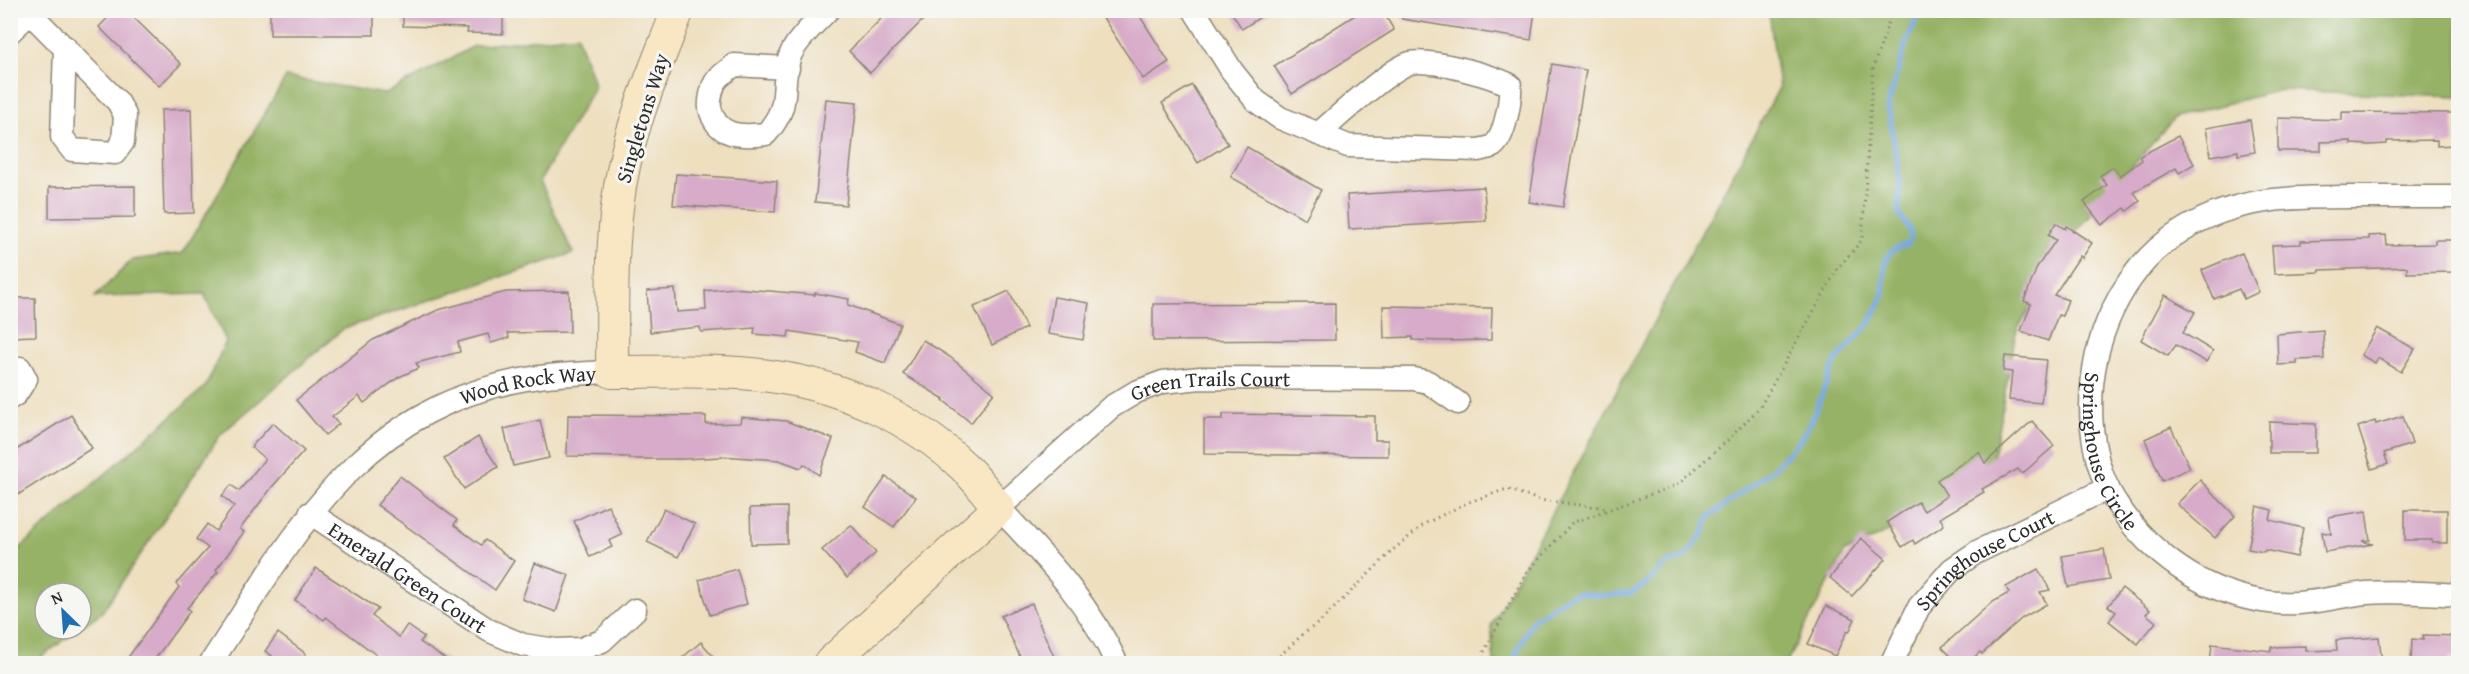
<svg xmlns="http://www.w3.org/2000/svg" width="2469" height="674" viewBox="0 0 2469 674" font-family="'Gentium Book Plus',serif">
	<rect width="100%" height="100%" fill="#f6f6f2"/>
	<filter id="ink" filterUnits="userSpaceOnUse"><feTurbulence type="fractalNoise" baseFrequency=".0167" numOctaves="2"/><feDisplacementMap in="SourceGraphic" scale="12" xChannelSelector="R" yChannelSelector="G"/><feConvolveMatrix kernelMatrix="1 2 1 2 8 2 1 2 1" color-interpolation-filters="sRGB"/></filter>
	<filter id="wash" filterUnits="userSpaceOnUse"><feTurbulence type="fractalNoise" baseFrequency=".008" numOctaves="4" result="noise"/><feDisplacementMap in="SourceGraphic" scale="24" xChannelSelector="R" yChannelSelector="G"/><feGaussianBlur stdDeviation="1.35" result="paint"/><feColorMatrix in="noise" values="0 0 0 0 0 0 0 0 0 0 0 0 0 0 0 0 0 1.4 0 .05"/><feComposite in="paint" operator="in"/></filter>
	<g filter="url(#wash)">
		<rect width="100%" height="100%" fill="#eedfbf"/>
		<!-- forest -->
		<g fill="#96b266" stroke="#606e48" stroke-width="1.5">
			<polygon points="1769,11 2458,11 2458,97 2280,90 2175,117 2070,239 2016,332 1988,485 1845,552 1786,663 1494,663 1491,626 1779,88"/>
			<polygon points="577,35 595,86 540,181 573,253 343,329 221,434 102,612 81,627 81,593 45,593 45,629 79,629 33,663 11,663 11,556 205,387 226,341 204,294 95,297 132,260 183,253 286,77 385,94 474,46"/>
		</g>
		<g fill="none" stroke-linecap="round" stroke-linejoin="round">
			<!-- stream -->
			<path stroke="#75a9e2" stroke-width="5" d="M1511 664 1533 619 1571 595 1579 593 1608 596 1631 593 1642 587 1665 565 1686 557 1704 532 1708 518 1772 470 1800 440 1811 422 1835 362 1869 324 1883 297 1885 261C1889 251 1898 247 1908 244L1911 237 1909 228 1899 214 1900 179 1888 105 1906 43 1921 10"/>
		</g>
		<g id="blocks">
			<!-- building -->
			<g fill="#d7abc9">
				<polygon points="115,10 126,10 181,64 159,86 99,27"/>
				<rect x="270" y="10" width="104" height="25"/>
				<polygon points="403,10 503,10 503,34 467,33 468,28 403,26"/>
				<polygon points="890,10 933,10 870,73 849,51"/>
				<polygon points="1098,10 1136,10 1169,62 1143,79"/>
				<polygon points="1230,10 1271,10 1242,29"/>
				<polygon points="1363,10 1382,10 1394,30 1292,94 1274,66"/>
				<polygon points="1403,10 1535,10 1531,40 1402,19"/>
				<polygon points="1552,64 1586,70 1563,207 1529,202"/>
				<polygon points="1192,85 1228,144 1198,163 1162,103"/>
				<polygon points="826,99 857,102 846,205 815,202"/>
				<polygon points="191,109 194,213 164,214 161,110"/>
				<polygon points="2342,112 2454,113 2454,145 2437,146 2437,140 2387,141 2387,144 2370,145 2351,144 2351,141 2321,142 2321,151 2278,151 2278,118 2342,120"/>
				<polygon points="2250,120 2255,152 2238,155 2238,151 2211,156 2206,128"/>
				<polygon points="2178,136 2194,164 2179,173 2176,168 2134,192 2140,201 2127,211 2125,208 2102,225 2084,202 2107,185 2100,176 2113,167 2120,176 2142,160 2140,156"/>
				<polygon points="1247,147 1321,190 1305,219 1231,177"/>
				<polygon points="676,174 777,181 775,212 673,205"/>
				<polygon points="135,186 135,217 49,218 49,187"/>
				<polygon points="1484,187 1486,221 1349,229 1347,195"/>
				<polygon points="2056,223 2065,229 2066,226 2092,243 2082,258 2080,256 2054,295 2068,300 2062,316 2058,315 2048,341 2021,331 2031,304 2024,301 2037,267 2056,240 2048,235"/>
				<polygon points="2386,235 2387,245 2435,244 2435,240 2453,240 2454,272 2407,273 2407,267 2320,270 2320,272 2274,274 2272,245 2301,244 2301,241 2369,239 2369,236"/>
				<polygon points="2242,253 2259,292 2244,299 2239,289 2214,299 2202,270"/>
				<polygon points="734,288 815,295 815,293 849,299 848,305 900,324 885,363 855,352 858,342 789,331 788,337 754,334 755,328 701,332 700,327 650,332 647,291 675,289 677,312 706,310 705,291"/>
				<polygon points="569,291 570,332 508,333 509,338 491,343 488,334 458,342 460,352 416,363 419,368 399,377 364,403 359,396 332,417 339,424 325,435 296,400 373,340 438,310 506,292"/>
				<polygon points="1009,291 1026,328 992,345 974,307"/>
				<polygon points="2165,295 2195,312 2183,333 2213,351 2206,362 2176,345 2168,356 2141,340"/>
				<polygon points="1054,297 1089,303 1083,340 1048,334"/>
				<polygon points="10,298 35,298 36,336 10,337"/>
				<polygon points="1335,303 1335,340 1153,341 1153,304"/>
				<polygon points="1383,306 1492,308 1491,340 1441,341 1413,340 1413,337 1384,338"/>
				<polygon points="2377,328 2415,349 2401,372 2378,358 2375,363 2361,355"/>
				<polygon points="2323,330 2324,359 2297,360 2297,364 2278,365 2277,334"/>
				<polygon points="923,340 950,357 994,393 971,423 943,400 944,399 903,374"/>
				<polygon points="2005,356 2046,360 2041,403 2009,400 2012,372 2003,371"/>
				<polygon points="1223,414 1375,416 1375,440 1388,440 1388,456 1204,454 1204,419 1223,419"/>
				<polygon points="71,415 92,448 10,500 10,454"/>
				<polygon points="568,415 706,416 706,424 740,423 741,417 786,421 833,439 819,475 804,464 801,468 779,460 721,456 721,457 685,459 629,459 629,457 567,456"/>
				<polygon points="2403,416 2412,444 2384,453 2388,464 2372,469 2358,427 2375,421 2376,424"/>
				<polygon points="540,420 549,458 513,466 504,429"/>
				<polygon points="2032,421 2054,446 2022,474 2018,469 1982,489 1984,492 1940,518 1944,525 1915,544 1913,540 1902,547 1887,522 1918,502 1924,511 1947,496 1937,480 1979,452 1985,463"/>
				<polygon points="2269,422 2316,424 2316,453 2269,453"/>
				<polygon points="273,423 304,451 272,487 240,529 244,532 216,570 218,572 187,608 190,611 152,663 124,663 179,587 176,584 208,548 196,539 207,524 216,531 234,506 222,496 231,485 239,491 265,459 251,447"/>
				<polygon points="2171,427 2190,468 2162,481 2145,439"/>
				<polygon points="478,437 498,467 464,489 444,459"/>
				<polygon points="400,476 457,520 454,525 481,545 485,540 514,561 495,590 377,505"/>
				<polygon points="886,477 916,497 894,527 865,507"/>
				<polygon points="2200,480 2235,516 2215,538 2177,504"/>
				<polygon points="608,505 622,535 609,541 612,547 590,557 574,521"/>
				<polygon points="2257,506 2272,510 2270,520 2303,528 2297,557 2265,550 2264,552 2248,549"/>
				<polygon points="787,507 787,543 751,544 750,508"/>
				<polygon points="664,509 695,524 678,557 647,542"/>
				<polygon points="2405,510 2447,510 2447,543 2432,543 2432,540 2405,540"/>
				<polygon points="2366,511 2370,540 2362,541 2373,544 2325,552 2322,532 2331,534 2329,517"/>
				<polygon points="851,525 876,553 847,578 822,550"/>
				<polygon points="1861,538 1886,559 1852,596 1830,578"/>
				<polygon points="2104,549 2109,580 2068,587 2062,556"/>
				<polygon points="535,563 569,575 556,612 522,599"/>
				<polygon points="316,568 378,609 372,616 399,637 407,625 424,637 420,642 451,663 387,663 326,617 324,620 295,600"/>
				<polygon points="737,569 747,604 710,615 699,580"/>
				<polygon points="2038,569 2050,590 2040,592 2047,604 2022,618 1982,654 1980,652 1968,663 1957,663 1942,647 1991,603 2009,593 2006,587"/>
				<polygon points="2122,588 2150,610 2146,614 2156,622 2138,644 2109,621 2116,612 2108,606"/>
				<polygon points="1032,603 1039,623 1057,663 1023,663 1001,616"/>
				<polygon points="1826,606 1855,619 1849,632 1847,631 1835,656 1808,644"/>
				<polygon points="278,633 306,654 299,663 266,663 272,656 265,651"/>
				<polygon points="2423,635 2458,636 2458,659 2449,658 2449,663 2411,663 2412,639 2423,640"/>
				<polygon points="2379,637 2382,663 2210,663 2212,644 2271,651 2271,647 2306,646 2306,651 2337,650 2336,640"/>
				<polygon points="701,642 719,663 676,663"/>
			</g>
		</g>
	</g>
	<g filter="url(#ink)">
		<use href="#blocks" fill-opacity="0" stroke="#8c8575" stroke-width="1.5"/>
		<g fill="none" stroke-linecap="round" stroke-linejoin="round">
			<defs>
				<g id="street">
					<polyline points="27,10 118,102 125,115 123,142 115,153 72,150 62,137 65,47"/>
					<path d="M1194 10 1232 71 1256 101 1280 118 1348 146 1478 150C1483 149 1489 148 1493 146 1505 137 1511 100 1510 85 1492 76 1430 58 1410 63 1389 69 1337 118 1318 134"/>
					<polyline points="10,32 30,13"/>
					<path d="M788 68 734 65C729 70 720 75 716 81 712 87 709 101 710 108 716 137 741 137 766 134 793 102 779 92 789 59 793 43 816 22 828 10"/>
					<path id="s1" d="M2458 197C2423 197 2387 197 2351 197 2296 197 2245 197 2195 223 2120 262 2085 347 2092 428 2094 448 2099 470 2108 489 2135 538 2182 579 2236 595 2258 602 2285 605 2308 602 2328 600 2347 595 2366 593 2397 591 2428 593 2458 595"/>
					<polyline points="10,368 20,368 26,379 16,394 10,398"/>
					<path id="s2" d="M310 513 490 631 523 645 556 650 581 649 602 641 635 610"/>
					<path id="s3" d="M210 664C296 533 357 410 526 379 554 374 583 373 612 372"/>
					<path id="s4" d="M1117 664C1089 602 1045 557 999 508L1111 407 1136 392 1163 382 1200 378 1414 379 1428 382 1458 403"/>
					<path id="s5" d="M1891 664 1919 607 1952 569 1977 552 2108 488"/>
				</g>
				<path id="secondary" d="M678 10C658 62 635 113 624 166 609 233 613 304 612 372 666 372 722 369 776 377 844 387 914 419 964 467 977 479 988 495 999 508L829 664"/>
			</defs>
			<!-- street casing -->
			<use href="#street" stroke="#8c8575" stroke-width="25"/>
			<!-- secondary casing -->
			<use href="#secondary" stroke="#8c8575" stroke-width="34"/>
			<!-- path -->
			<g stroke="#8c8575" stroke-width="3" stroke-dasharray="1.5 4.5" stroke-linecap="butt">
				<polyline points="1271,664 1302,635 1321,621 1394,549 1426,523 1469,502 1507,489 1539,500 1607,508"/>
				<polyline points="1483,664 1484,652 1526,573 1572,523 1677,485 1729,439 1760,407 1838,268 1862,240 1873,68 1893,10"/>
			</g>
			<!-- street -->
			<use href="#street" stroke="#fff" stroke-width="22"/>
			<!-- secondary -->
			<use href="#secondary" stroke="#f9e7c3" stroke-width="32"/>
		</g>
	</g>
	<g text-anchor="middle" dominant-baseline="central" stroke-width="6" stroke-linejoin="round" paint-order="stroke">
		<!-- street labels -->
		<g font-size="21" fill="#2b2b2b" stroke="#f6f6f2">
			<text transform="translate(642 118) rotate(-73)">Singletons Way</text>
			<text stroke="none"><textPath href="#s3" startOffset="442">Wood Rock Way</textPath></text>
			<text stroke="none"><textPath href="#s4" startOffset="452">Green Trails Court</textPath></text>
			<text stroke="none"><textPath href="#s1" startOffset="537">Springhouse Circle</textPath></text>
			<text stroke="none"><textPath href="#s5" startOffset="146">Springhouse Court</textPath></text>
			<text stroke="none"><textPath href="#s2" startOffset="117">Emerald Green Court</textPath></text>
		</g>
	</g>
	<!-- margin -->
	<rect width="2469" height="674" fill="none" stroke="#f6f6f2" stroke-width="36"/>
	<!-- north arrow -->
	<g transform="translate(63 611) rotate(335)"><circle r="28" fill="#f6f6f2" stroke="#a5a5a2" stroke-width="1.5"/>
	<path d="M0-4.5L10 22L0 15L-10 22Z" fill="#1f6fb2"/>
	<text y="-9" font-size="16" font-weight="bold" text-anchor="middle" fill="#2b2b2b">N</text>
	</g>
</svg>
